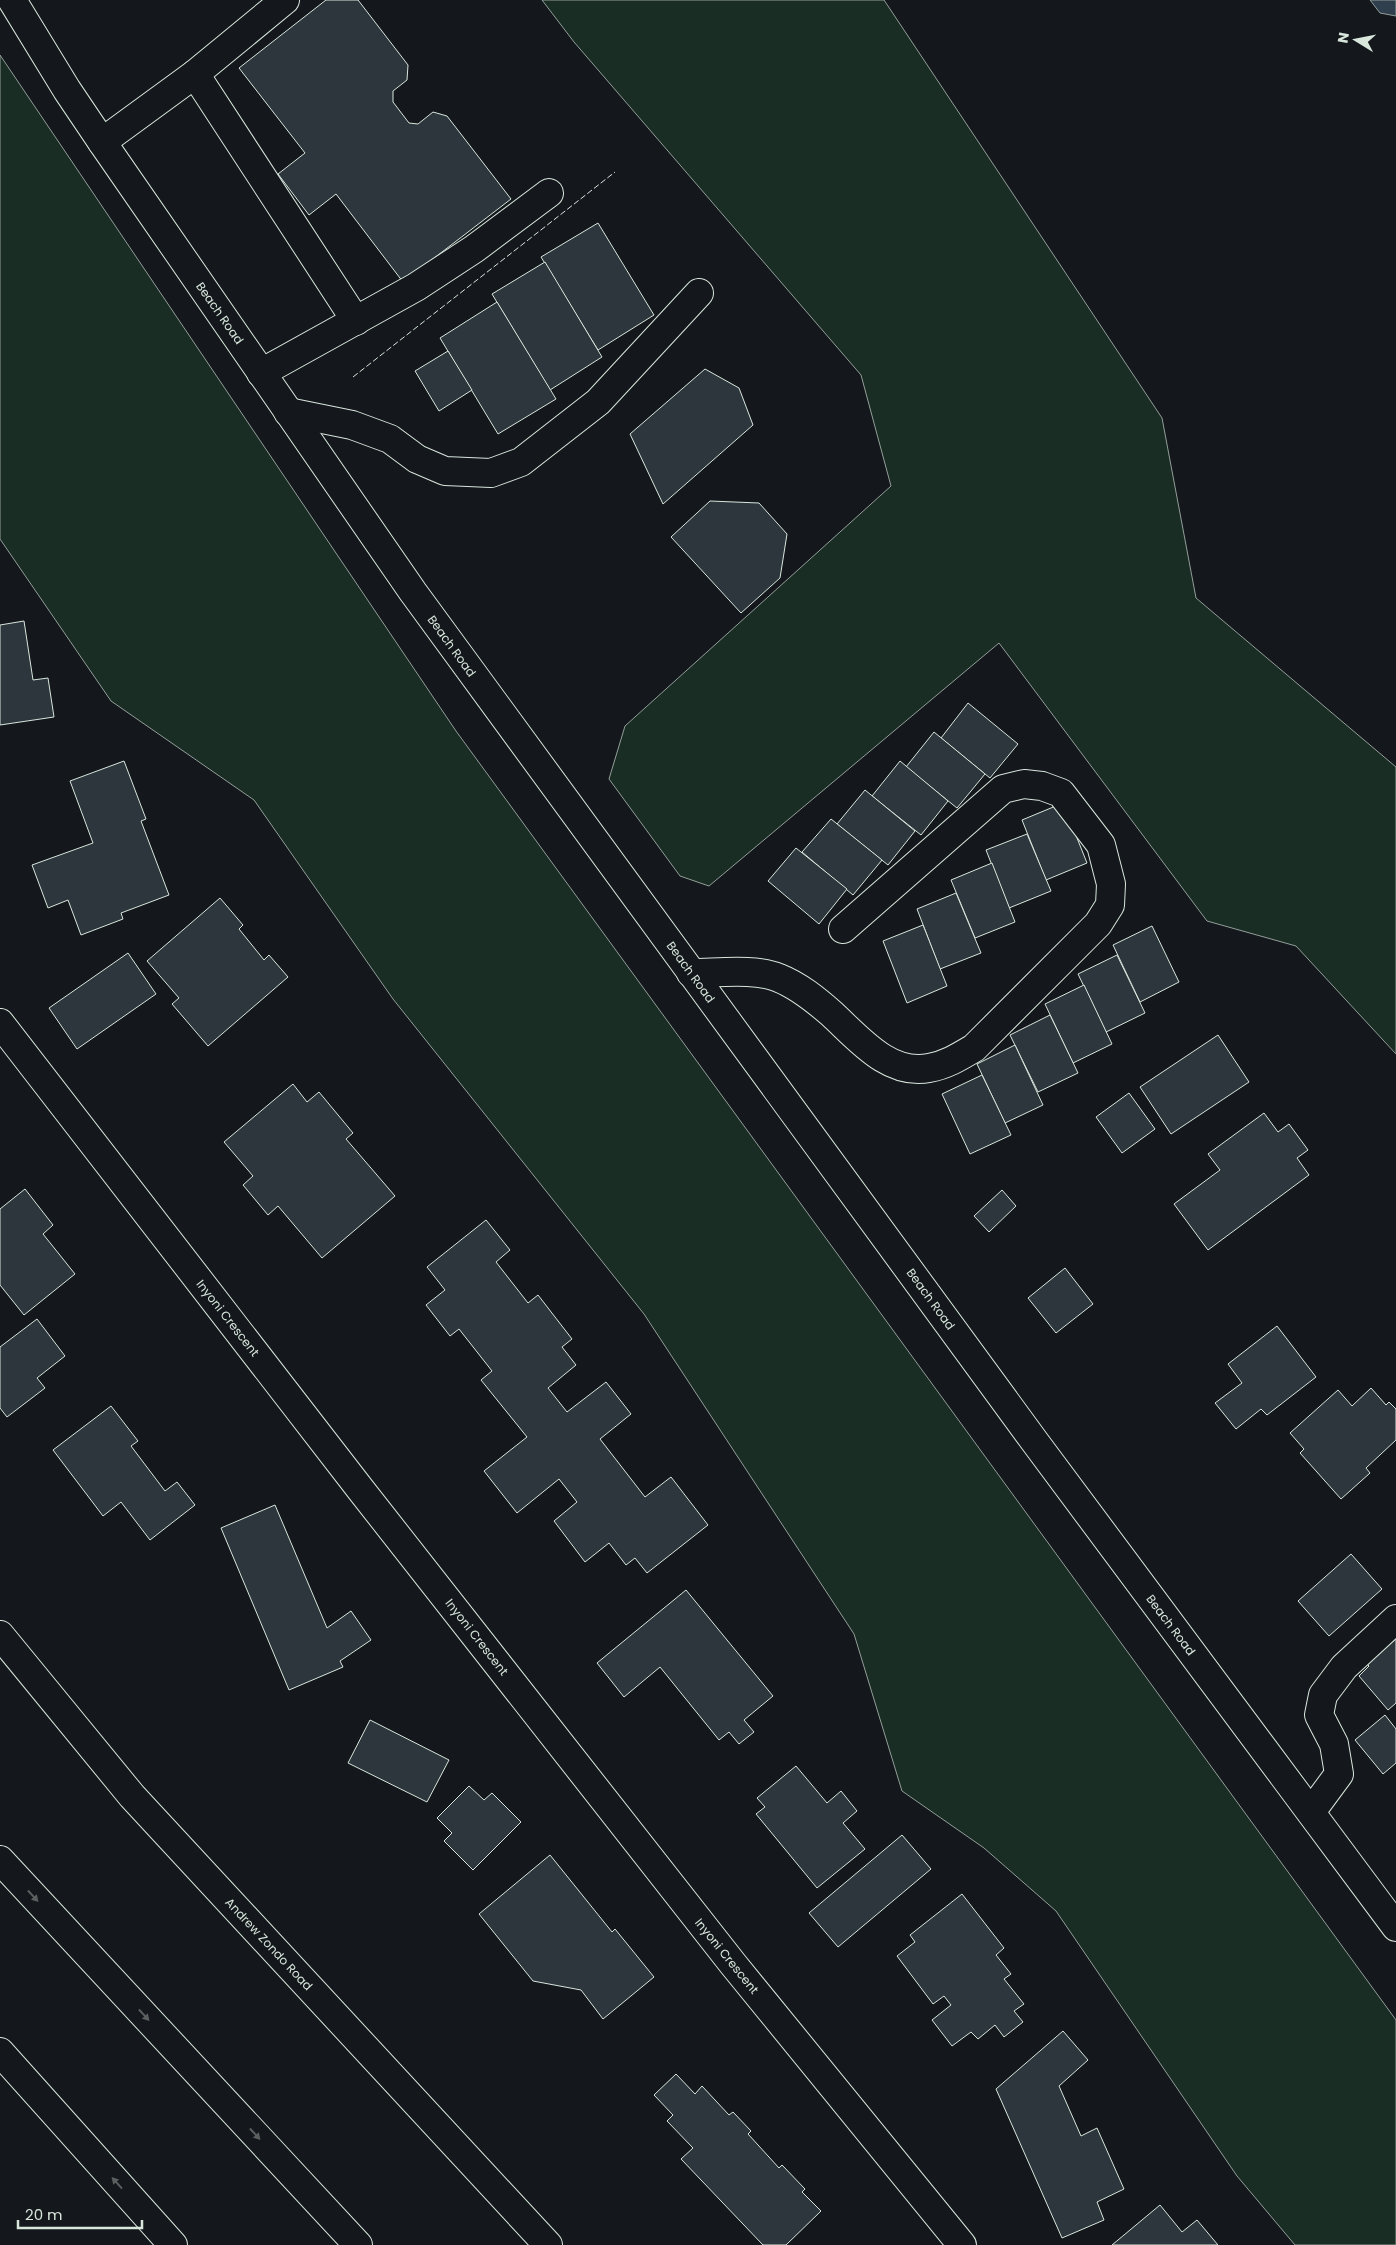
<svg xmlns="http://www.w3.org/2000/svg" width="1396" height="2245" viewBox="0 0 1396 2245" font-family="Poppins,sans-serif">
	<rect width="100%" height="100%" fill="#14181c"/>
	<!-- green -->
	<g fill="#1a2d24" stroke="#939e99">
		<polygon points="542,0 884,0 1162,418 1196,598 1396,767 1396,1054 1296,946 1207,921 999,643 709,886 680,876 609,779 625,726 891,486 861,375 574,42"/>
		<polygon points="0,55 456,731 1396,2020 1396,2245 1295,2245 1237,2176 1056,1911 984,1848 902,1791 854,1634 644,1314 393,999 254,800 111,701 0,539"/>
	</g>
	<!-- water -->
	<polygon fill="#2f3f4d" stroke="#939e99" points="1370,0 1396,0 1396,16 1380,13"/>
	<!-- building -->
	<g fill="#2c363c" stroke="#d8e6dc">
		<polygon points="326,0 358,0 408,65 407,80 393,91 393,102 409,123 418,124 433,112 447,116 511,199 403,282 336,194 309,215 278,174 305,153 239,68"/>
		<polygon points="598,223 654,315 598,350 541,257"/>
		<polygon points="545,262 602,357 550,390 492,294"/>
		<polygon points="497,302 556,399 498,434 440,338"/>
		<polygon points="448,351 472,390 439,411 415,371"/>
		<polygon points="705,369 739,388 753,425 663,504 630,434"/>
		<polygon points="710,501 759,503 787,534 780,578 741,613 671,537"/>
		<polygon points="24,621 33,680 48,678 54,717 0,725 0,625"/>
		<polygon points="968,703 1018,744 990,778 941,738"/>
		<polygon points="934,732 985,774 957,808 906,767"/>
		<polygon points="124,761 146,819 141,821 169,895 121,913 123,919 81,935 68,900 48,908 32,865 93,843 70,781"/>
		<polygon points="900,761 948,801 921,835 872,796"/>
		<polygon points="865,790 915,831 888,865 837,824"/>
		<polygon points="1063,803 1087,863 1046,880 1022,820"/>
		<polygon points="831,819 882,860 853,895 802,852"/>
		<polygon points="1027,834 1051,891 1009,908 986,850"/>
		<polygon points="796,848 847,889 819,924 768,881"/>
		<polygon points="992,863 1015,922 975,938 951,880"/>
		<polygon points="956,893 981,953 940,969 917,909"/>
		<polygon points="220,898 243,925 239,929 264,960 269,955 288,977 208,1046 172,1004 179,998 147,961"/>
		<polygon points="923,925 947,986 907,1003 883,941"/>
		<polygon points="1152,926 1179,982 1140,1002 1113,945"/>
		<polygon points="128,953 156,994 77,1049 49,1008"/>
		<polygon points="1117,955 1145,1013 1106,1032 1078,974"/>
		<polygon points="1084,985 1112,1044 1073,1063 1045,1004"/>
		<polygon points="1050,1015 1078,1073 1038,1092 1010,1035"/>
		<polygon points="1218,1035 1249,1082 1171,1134 1140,1087"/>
		<polygon points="1015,1045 1043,1105 1005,1123 977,1064"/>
		<polygon points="982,1075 1011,1135 970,1154 942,1094"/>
		<polygon points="293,1084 307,1102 319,1092 353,1133 346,1139 395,1196 322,1258 278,1206 268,1215 243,1185 253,1176 224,1142"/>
		<polygon points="1129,1093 1155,1129 1122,1153 1096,1117"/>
		<polygon points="1264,1113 1278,1132 1289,1124 1308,1150 1297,1158 1309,1175 1208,1250 1174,1204 1220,1170 1208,1154"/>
		<polygon points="25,1189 53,1225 43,1234 75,1274 24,1315 0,1285 0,1209"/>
		<polygon points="1002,1190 1016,1206 989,1232 974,1216"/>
		<polygon points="486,1220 510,1250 496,1262 528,1303 538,1295 572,1339 562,1347 576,1365 548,1388 567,1412 606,1382 631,1414 600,1439 645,1497 671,1477 708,1525 647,1573 635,1558 626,1565 609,1543 585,1562 554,1521 577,1502 559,1479 517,1513 484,1471 527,1437 481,1380 492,1371 459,1329 450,1336 426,1305 445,1290 427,1267"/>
		<polygon points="1065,1268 1093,1304 1056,1333 1028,1298"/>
		<polygon points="37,1319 65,1356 37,1378 45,1388 7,1417 0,1408 0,1347"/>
		<polygon points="1277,1326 1316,1377 1267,1415 1261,1409 1236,1429 1215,1403 1242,1383 1228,1364"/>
		<polygon points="1371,1388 1386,1405 1389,1402 1396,1409 1396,1440 1366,1468 1370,1473 1341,1499 1300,1453 1304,1449 1290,1433 1338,1390 1352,1406"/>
		<polygon points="111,1406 138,1441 131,1446 165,1491 177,1482 195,1505 150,1540 121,1502 103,1516 53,1450"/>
		<polygon points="275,1505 327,1628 351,1611 371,1640 340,1661 343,1667 289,1690 221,1528"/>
		<polygon points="1351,1554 1382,1589 1329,1636 1298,1601"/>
		<polygon points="686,1590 773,1696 744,1720 754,1732 739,1744 729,1732 719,1740 660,1667 624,1697 597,1663"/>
		<polygon points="1396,1634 1396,1703 1388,1710 1359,1676 1369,1666 1364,1661"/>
		<polygon points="1385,1715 1396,1729 1396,1763 1383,1774 1355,1740"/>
		<polygon points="370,1720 449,1760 427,1802 348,1763"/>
		<polygon points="796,1766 827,1803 841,1791 857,1811 843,1823 865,1849 817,1888 756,1814 765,1807 757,1798"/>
		<polygon points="469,1786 484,1800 492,1793 521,1822 473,1870 444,1841 452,1833 437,1818"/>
		<polygon points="902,1835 931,1869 838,1947 809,1913"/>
		<polygon points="550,1855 612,1932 615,1929 654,1977 603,2019 581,1990 533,1981 479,1914"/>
		<polygon points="962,1894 1004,1948 996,1955 1011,1974 1004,1979 1024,2004 1014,2011 1023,2022 1004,2037 995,2025 978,2039 971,2032 952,2046 932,2020 951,2005 944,1996 933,2004 897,1956 915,1942 910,1935"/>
		<polygon points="1063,2031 1088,2060 1059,2086 1081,2136 1097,2128 1124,2189 1097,2202 1104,2220 1062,2238 996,2089"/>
		<polygon points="676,2074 695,2094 702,2086 729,2115 733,2112 751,2131 748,2134 779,2168 782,2165 805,2189 802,2192 821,2211 786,2245 763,2245 681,2159 693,2148 667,2121 673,2115 654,2095"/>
		<polygon points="1160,2205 1182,2232 1197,2220 1218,2245 1112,2245"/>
	</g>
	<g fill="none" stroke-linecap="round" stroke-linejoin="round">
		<defs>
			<g id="minor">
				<polyline points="12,0 67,90 102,142 413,592 1035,1442 1396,1927"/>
				<polyline points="195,74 285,0"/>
				<polyline points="102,142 195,74 356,321"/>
				<polyline points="261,373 416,287 474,249 549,193"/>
				<polyline points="288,412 352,425 390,439 417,459 445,471 491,473 521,462 598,402 699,293"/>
				<path d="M691 973C717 973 756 968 779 978 799 986 816 1000 832 1014 858 1038 889 1076 929 1068 946 1065 959 1057 974 1048L1098 924 1110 905 1111 884 1101 845 1061 793 1042 786 1024 784 1003 789 843 929"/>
				<polyline points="0,1023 361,1490 733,1964 962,2245"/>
				<polyline points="1311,1812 1339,1774 1334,1744 1319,1715 1323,1695 1344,1667 1396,1619"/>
			</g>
			<polyline id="major" points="0,1635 132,1796 548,2245"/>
			<g id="highway">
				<polyline points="0,1860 358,2245"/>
				<polyline points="0,2052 173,2245"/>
			</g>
		</defs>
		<!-- minor casing -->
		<use href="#minor" stroke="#d8e6dc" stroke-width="30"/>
		<!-- major casing -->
		<use href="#major" stroke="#d8e6dc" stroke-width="30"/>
		<!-- highway casing -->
		<use href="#highway" stroke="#d8e6dc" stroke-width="30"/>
		<!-- minor -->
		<use href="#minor" stroke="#14181c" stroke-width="28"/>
		<!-- major -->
		<use href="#major" stroke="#14181c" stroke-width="28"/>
		<!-- highway -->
		<use href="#highway" stroke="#14181c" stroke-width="28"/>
		<!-- fence -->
		<polyline stroke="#d8e6dc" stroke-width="1" stroke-dasharray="6 2.5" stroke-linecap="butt" points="353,377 615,172"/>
	</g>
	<!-- one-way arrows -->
	<defs><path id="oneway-solid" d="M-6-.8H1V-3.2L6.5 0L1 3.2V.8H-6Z" transform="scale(1.25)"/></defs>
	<g fill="#59605f">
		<use href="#oneway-solid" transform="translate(33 1896) rotate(47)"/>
		<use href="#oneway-solid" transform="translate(144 2015) rotate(47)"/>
		<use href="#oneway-solid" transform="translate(255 2134) rotate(47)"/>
		<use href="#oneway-solid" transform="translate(117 2183) rotate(-132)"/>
	</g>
	<g text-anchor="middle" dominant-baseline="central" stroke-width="4" stroke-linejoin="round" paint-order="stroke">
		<!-- street labels -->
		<g font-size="12" fill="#d8e6dc" stroke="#14181c">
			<text transform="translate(220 313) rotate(55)">Beach Road</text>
			<text transform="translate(452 646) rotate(54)">Beach Road</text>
			<text transform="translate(691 972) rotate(54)">Beach Road</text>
			<text transform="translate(931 1299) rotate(54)">Beach Road</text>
			<text transform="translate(228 1318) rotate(52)">Inyoni Crescent</text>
			<text transform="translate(1171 1625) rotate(53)">Beach Road</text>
			<text transform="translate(477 1637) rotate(52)">Inyoni Crescent</text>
			<text transform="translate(269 1944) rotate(47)">Andrew Zondo Road</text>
			<text transform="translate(727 1956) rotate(51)">Inyoni Crescent</text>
		</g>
	</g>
	<!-- north arrow -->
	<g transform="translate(1356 40) rotate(280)" stroke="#14181c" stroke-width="4" paint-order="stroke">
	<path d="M0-4L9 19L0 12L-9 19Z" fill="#d8e6dc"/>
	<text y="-8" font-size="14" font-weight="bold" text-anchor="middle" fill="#d8e6dc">N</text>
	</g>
	<!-- scale -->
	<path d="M18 2220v8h124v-8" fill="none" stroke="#d8e6dc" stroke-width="2.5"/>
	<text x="25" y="2220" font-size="15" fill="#d8e6dc" stroke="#14181c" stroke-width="4" paint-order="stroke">20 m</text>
</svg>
